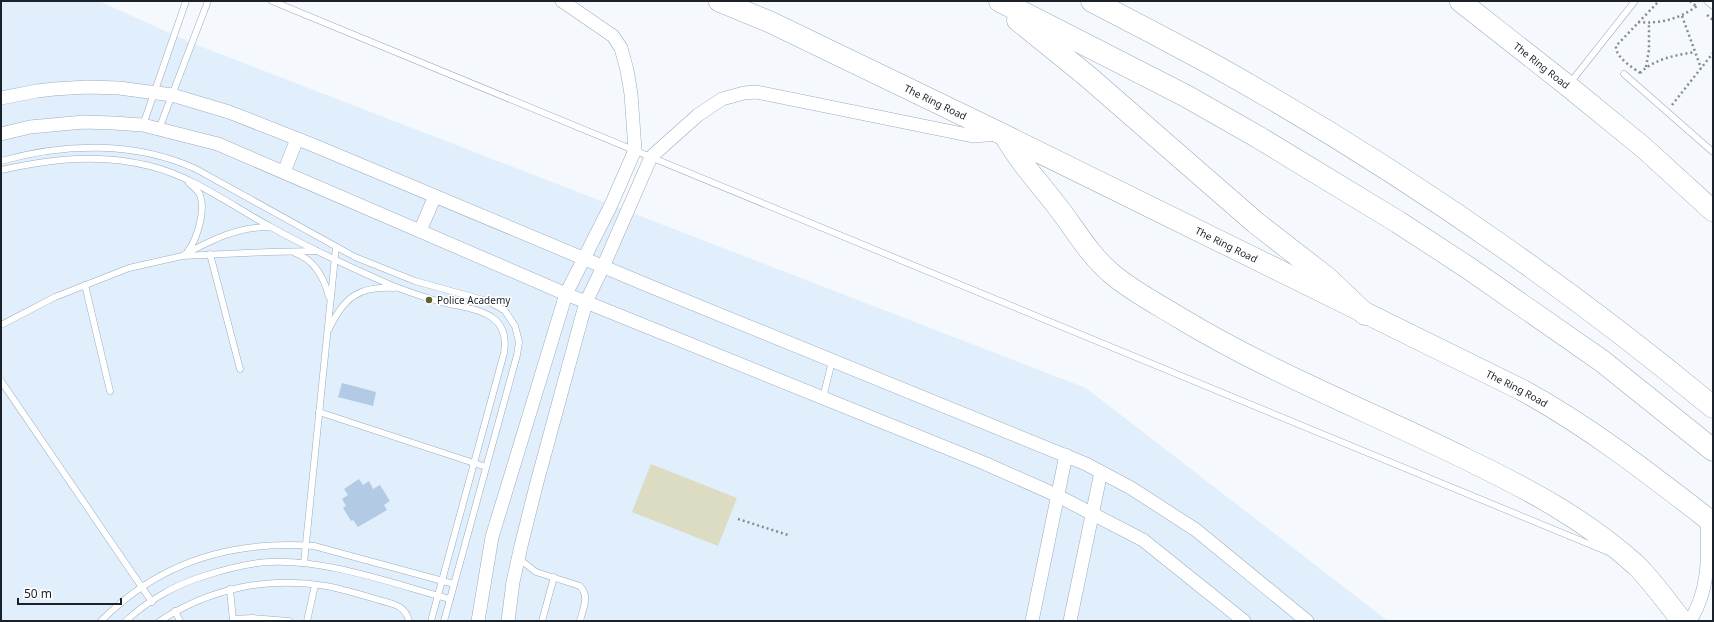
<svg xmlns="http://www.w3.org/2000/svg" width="1714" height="622" viewBox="0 0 1714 622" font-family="'Noto Sans',sans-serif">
	<rect width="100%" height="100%" fill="#f5f9fd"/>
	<!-- built -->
	<polygon fill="#e1effd" points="1,1 99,1 192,43 1086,388 1388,621 1,621"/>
	<!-- green -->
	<polygon fill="#dcdcc3" points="651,464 737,498 718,546 632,512"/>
	<!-- building -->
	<g fill="#b2cae3">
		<polygon points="342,383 376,392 373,406 338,397"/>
		<polygon points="359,479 363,485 369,481 373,489 380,485 390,501 384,505 387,510 358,527 353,520 351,521 343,508 346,506 342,499 348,495 344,489"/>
	</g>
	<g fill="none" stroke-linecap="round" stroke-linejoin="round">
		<defs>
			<g id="service">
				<polyline points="272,1 1606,551"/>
				<polyline points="1707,1 1713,6"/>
				<polyline points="1624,74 1713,152"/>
				<polyline points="1570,83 1635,1"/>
				<polyline points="143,125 186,1"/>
				<polyline points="159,129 208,1"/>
				<path d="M1 161C64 143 135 141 196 169L355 257 415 281 487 301 499 307 505 311 515 326 519 342 517 355 444 621"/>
				<path d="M1 170C52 159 99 153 150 166 194 177 232 206 271 227 310 249 352 268 393 286 409 292 425 298 442 302 472 310 511 310 504 353L431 621"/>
				<path d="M188 251C197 239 206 210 200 195 198 190 193 187 189 183"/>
				<path d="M295 253C315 260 324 277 329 297"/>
				<path d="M185 254C212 240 237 227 268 227"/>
				<polyline points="210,254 240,369"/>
				<polyline points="85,285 110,391"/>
				<polyline points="1,325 55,297 129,268 182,256 269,252 317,251"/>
				<path d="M329 329C344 297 359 286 394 288"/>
				<polyline points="1,381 152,602"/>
				<polyline points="823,398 832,361"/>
				<polyline points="319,412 486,467"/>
				<path d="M518 558 536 572 580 586C590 597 583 608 580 621"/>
				<polyline points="304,563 336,247"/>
				<polyline points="230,589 233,621"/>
				<polyline points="175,611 180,621"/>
				<polyline points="233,619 252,618 289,621"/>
				<path d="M101 621C160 561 232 540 314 546L454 584"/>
				<path d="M126 621C147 601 177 584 204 576 226 569 247 563 269 562 327 559 394 584 450 599"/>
				<path d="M160 621C209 589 267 576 326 586 348 590 371 598 393 604 402 607 407 612 409 621"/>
				<polyline points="307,621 315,585"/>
				<polyline points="542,621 554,577"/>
			</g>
			<g id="minor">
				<polyline points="1,98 37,91 54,89 87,87 119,88 172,95 229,112 313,145 647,285 1086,464 1131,488 1196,530 1307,621"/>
				<polyline points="1,134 30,127 84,122 113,123 143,125 218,144 566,294 984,463 1056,495 1143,540 1244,621"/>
				<polyline points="284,172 297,139"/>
				<polyline points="420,231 435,196"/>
				<polyline points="478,621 492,537 566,294 611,205 635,150 631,94 627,70 621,48 613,36 562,1"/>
				<polyline points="508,621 513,582 521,546 536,486 586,302 603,267 651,157 698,115 722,99 744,93 756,92 963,134 974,136 998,134"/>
				<polyline points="1032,621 1066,455"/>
				<polyline points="1070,621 1101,472"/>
				<path d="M1690 621C1710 589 1708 555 1707 519"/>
			</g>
			<g id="trunk">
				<path id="s1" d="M719 1 770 22 1002 134 1522 390C1590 427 1651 475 1713 523"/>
				<path id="s2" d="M1460 1 1568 86 1644 148 1713 211"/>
				<path d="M1005 136C1018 160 1036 179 1053 201 1073 225 1087 253 1112 274 1132 291 1157 304 1180 318 1271 373 1371 412 1466 459 1528 489 1585 519 1636 565 1653 582 1667 602 1682 621"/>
			</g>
			<g id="motorway">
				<polyline points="1000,1 1186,96 1258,137 1398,222 1467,267 1602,361 1713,450"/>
				<path d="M1092 1C1131 21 1169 41 1208 62 1386 161 1556 277 1713 407"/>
				<polyline points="1018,20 1086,75 1256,223 1327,278 1365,314"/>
			</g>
		</defs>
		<!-- service casing -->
		<use href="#service" stroke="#9bacbd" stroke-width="7"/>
		<!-- minor casing -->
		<use href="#minor" stroke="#9bacbd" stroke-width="14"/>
		<!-- trunk casing -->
		<use href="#trunk" stroke="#9bacbd" stroke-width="22"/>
		<!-- motorway casing -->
		<use href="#motorway" stroke="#9bacbd" stroke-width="23"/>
		<!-- path -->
		<g stroke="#878c92" stroke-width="2.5" stroke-dasharray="2 3" stroke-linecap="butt">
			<polyline points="1690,1 1697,7"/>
			<polyline points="1707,15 1713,20"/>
			<polyline points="1682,16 1701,68"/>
			<path d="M1638 22C1661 24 1679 19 1697 6"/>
			<polyline points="1646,67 1649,50 1649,23"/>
			<path d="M1640 73C1632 67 1615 57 1616 46L1659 1"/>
			<path d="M1640 73C1654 59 1676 55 1695 52"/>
			<polyline points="1672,105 1713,53"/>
			<polyline points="738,519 788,535"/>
		</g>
		<!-- service -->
		<use href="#service" stroke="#fff" stroke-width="6"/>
		<!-- minor -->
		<use href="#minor" stroke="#fff" stroke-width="13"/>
		<!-- trunk -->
		<use href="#trunk" stroke="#fff" stroke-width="21"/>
		<!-- motorway -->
		<use href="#motorway" stroke="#fff" stroke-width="22"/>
	</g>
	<!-- markers -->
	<circle fill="#615f2b" stroke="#fff" stroke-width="1.5" cx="429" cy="300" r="4"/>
	<g text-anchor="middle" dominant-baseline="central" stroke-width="3" stroke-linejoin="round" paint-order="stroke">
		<!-- street labels -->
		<g font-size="10" fill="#1b2128" stroke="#fff">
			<text stroke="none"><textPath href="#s2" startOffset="104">The Ring Road</textPath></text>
			<text stroke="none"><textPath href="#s1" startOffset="239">The Ring Road</textPath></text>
			<text stroke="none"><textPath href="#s1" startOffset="563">The Ring Road</textPath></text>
			<text stroke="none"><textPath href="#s1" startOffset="887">The Ring Road</textPath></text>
		</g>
		<!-- poi labels -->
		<g font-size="10" fill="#1b2128" stroke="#fff" text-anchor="start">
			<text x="437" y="300">Police Academy</text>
		</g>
	</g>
	<!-- border -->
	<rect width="1714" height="622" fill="none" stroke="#1b2128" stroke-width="4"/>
	<!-- scale -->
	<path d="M18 598v6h103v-6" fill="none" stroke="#1b2128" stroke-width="2"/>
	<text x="24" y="598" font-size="12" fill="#1b2128" stroke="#ffffff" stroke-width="3" paint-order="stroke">50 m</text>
</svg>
